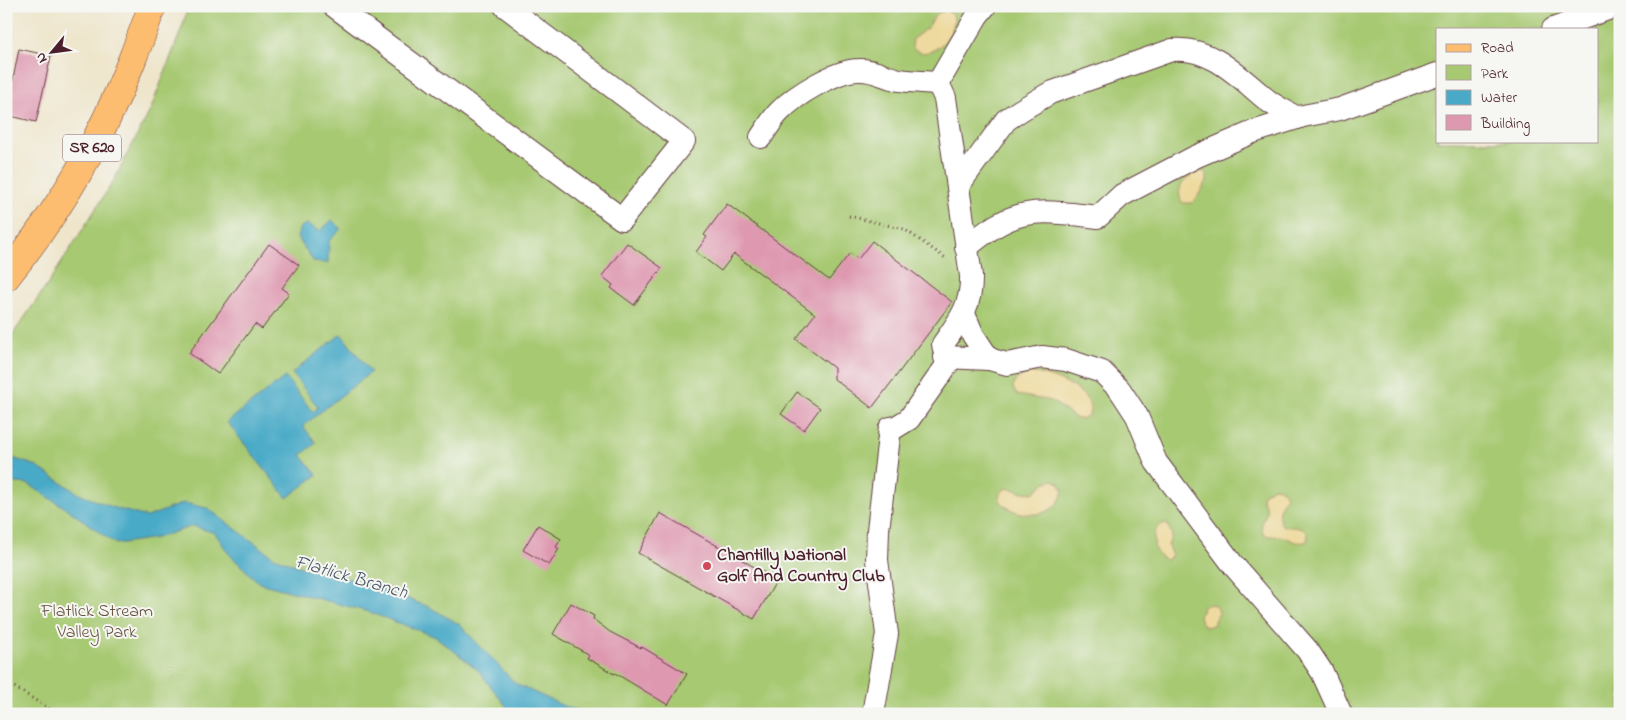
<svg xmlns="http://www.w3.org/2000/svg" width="1626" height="720" viewBox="0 0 1626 720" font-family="'Indie Flower',sans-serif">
	<rect width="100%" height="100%" fill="#f6f6f2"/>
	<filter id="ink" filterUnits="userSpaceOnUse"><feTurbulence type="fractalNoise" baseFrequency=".02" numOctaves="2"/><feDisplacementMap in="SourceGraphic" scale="10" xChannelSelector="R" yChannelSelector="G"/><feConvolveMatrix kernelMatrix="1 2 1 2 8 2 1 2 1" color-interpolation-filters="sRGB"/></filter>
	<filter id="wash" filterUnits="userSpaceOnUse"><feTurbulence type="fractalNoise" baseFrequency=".0096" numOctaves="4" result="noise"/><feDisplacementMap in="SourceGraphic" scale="20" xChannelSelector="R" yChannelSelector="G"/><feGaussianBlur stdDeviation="1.12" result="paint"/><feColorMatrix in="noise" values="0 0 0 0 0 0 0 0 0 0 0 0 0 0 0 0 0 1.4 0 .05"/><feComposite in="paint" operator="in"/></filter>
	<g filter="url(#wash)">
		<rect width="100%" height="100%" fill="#eee5cb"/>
		<!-- green -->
		<path fill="#a7c972" stroke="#78744e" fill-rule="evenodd" d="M188 6H1620V714H6V344L48 284 114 180 150 111 183 25ZM1437 29H1597V141H1437Z"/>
		<!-- sand -->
		<g fill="#eeda9e" stroke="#9c7c64">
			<path d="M946 10 953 14C960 32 929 66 912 47L913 39 928 27 936 14Z"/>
			<path d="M1201 171 1205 172 1207 175V181L1196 199 1192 203H1183C1173 189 1186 175 1201 171Z"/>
			<path d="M1034 373C1051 375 1098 392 1089 415L1081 419H1077L1052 401 1017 395 1013 388C1014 377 1024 375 1034 373Z"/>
			<path d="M1053 480 1059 483 1063 490C1054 537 975 504 1007 488L1023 492 1033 493 1046 482Z"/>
			<path d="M1273 487C1281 488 1283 489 1286 496 1280 507 1274 515 1283 526 1292 528 1311 525 1307 541 1298 545 1292 540 1283 537 1273 534 1260 542 1262 521 1269 512 1267 508 1262 499L1263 494Z"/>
			<path d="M1162 524H1167L1172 535 1168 546 1172 556 1167 560C1153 556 1153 543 1155 531Z"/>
			<polygon points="1211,604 1217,607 1219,613 1213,625 1206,627 1201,623 1199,615 1202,612 1203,606"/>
		</g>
		<!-- water -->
		<g fill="#48aac7" stroke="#496479">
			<polygon points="332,220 341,229 329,241 328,263 314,262 297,237 300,227 307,224 320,231"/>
			<polygon points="341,334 371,372 303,426 316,443 301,455 317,475 287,498 227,422 285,377 313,412 318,407 292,373"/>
			<polygon points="6,456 34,465 81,495 115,508 147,517 184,503 207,508 274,557 304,568 366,583 429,607 459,624 516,684 566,707 591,714 516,714 510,711 477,669 436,637 369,612 259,583 229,554 215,533 193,526 156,538 116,544 70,511 28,484 6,482"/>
		</g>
		<g id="blocks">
			<!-- building -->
			<g fill="#de98b0">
				<polygon points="19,49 51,56 36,122 6,115"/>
				<polygon points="727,204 829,280 850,253 858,259 872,241 952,302 872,408 834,379 834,368 796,339 815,314 734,254 721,271 696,252 707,237 704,235"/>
				<polygon points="627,243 662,268 634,305 611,288 613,285 602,276"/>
				<polygon points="269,244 299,265 282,288 289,293 262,329 255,324 218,374 189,353"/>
				<polygon points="797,392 820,408 804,430 781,414"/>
				<polygon points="660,513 777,580 754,619 638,553"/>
				<polygon points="538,525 561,539 556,547 559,549 549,565 523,550"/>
				<polygon points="571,603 594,616 593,619 610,632 641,648 642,647 687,674 668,705 615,673 614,674 587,658 589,655 553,634"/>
			</g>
		</g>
	</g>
	<g filter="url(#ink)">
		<use href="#blocks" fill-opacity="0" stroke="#633d43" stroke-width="1"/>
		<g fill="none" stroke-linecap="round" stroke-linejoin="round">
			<defs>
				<g id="minor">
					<polyline points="334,6 622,219 684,141 505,6"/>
					<polyline points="1553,29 1616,6"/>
					<polyline points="938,83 977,16 985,6"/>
					<path d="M761 137C767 129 772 119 779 112 795 95 836 70 859 70 874 69 886 78 900 80 912 82 926 82 938 83L945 98 971 276C972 306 959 321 943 344L947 365 909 419 896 427 890 428 878 530 877 560 887 634 873 714"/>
					<path d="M958 186 1006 120 1021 110 1050 93 1172 50C1211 46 1239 77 1267 100 1276 107 1287 112 1297 118"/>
					<path d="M966 248C1015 205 1037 210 1098 217L1122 195 1195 157 1253 132 1303 116 1340 109 1437 74"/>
					<polyline points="945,357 989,359 973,335 964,314"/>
					<polyline points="989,359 1007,364 1042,357 1066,360 1102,372 1120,390 1137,416 1156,462 1234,566 1308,651 1322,672 1341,714"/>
				</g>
				<path id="major" d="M6 277C61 208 100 142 132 60 139 42 146 24 152 6"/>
			</defs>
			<!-- minor casing -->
			<use href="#minor" stroke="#633d43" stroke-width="24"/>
			<!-- major casing -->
			<use href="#major" stroke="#633d43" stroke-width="29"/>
			<!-- path -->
			<g stroke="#633d43" stroke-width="3" stroke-dasharray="1 4" stroke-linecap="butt">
				<polyline points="849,216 904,229 947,259"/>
				<polyline points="6,682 58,714"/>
			</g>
			<!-- minor -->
			<use href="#minor" stroke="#fff" stroke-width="22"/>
			<!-- major -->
			<use href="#major" stroke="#fcbd6f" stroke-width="28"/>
		</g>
	</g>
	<!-- markers -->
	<circle fill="#d1495b" stroke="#f6f6f2" stroke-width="2" cx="707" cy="566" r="5"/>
	<g text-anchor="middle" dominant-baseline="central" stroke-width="4" stroke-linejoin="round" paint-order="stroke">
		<!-- shield labels -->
		<rect fill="#f6f6f2" stroke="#7e6067" stroke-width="1" x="63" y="134.5" width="58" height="27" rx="4"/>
		<g font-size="16" font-weight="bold" fill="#4a1f2b">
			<text x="92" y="148">SR 620</text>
		</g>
		<!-- poi labels -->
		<g font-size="18" font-weight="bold" fill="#4a1f2b" stroke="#f6f6f2" text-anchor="start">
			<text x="717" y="556">Chantilly National<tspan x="717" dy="21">Golf And Country Club</tspan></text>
		</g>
		<!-- park labels -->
		<g font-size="18" fill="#665240" stroke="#f6f6f2">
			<text x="97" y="612">Flatlick Stream<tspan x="97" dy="21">Valley Park</tspan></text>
		</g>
		<!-- water labels -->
		<g font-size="19" font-style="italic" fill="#495769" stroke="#f6f6f2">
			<text transform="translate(351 578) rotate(16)">Flatlick Branch</text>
		</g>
	</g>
	<!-- margin -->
	<rect width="1626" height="720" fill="none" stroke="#f6f6f2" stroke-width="25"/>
	<!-- legend -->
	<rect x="1436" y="28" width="162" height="115" fill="#f6f6f2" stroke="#b1a0a2"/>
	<rect x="1446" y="44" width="25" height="8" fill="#fcbd6f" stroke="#b1a0a2"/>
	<text x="1481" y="52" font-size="15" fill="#4a1f2b">Road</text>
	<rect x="1446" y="65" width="25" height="15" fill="#a7c972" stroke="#b1a0a2"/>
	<text x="1481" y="78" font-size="15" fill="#4a1f2b">Park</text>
	<rect x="1446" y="90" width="25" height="15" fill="#48aac7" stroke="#b1a0a2"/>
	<text x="1481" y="102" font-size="15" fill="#4a1f2b">Water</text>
	<rect x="1446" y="115" width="25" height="15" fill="#de98b0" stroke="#b1a0a2"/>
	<text x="1481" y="128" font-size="15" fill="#4a1f2b">Building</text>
	<!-- north arrow -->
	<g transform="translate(52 52) rotate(241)" stroke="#f6f6f2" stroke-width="4" paint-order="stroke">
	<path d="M0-4L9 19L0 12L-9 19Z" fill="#4a1f2b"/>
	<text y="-8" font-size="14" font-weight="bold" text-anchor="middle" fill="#4a1f2b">N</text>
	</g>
</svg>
